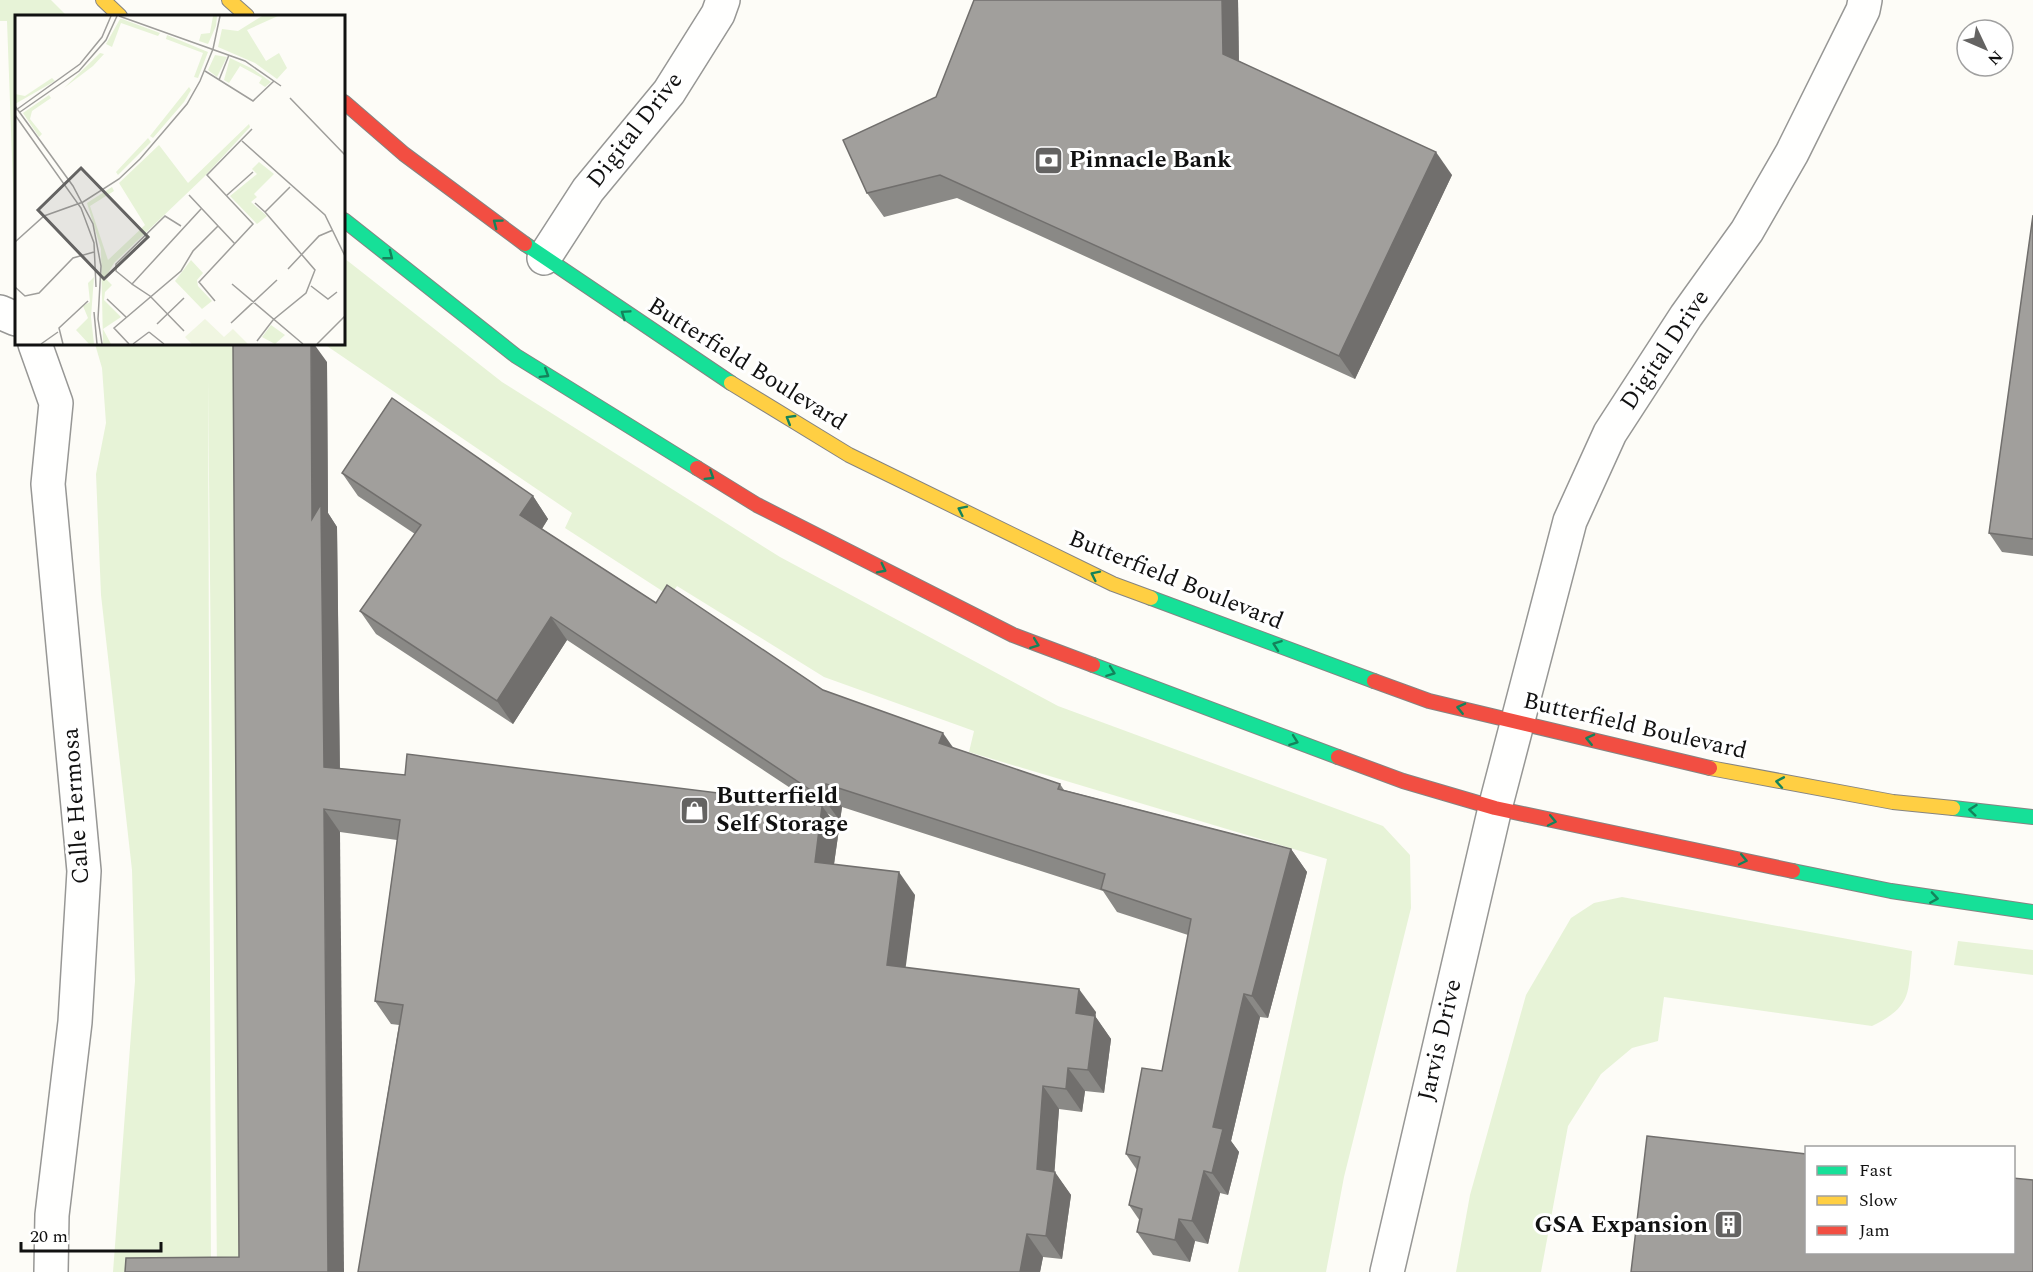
<svg xmlns="http://www.w3.org/2000/svg" width="2033" height="1272" viewBox="0 0 2033 1272" font-family="Spectral,serif">
	<rect width="100%" height="100%" fill="#fdfcf7"/>
	<!-- green -->
	<g fill="#e7f3d7">
		<polygon points="0,0 51,0 67,16 16,16 16,266 7,21 0,21"/>
		<polygon points="344,258 502,382 780,557 1058,706 1383,826 1410,855 1411,908 1344,1177 1326,1272 1238,1272 1327,859 969,752 974,731 824,677 677,586 670,596 565,528 572,513 324,344 344,344"/>
		<polygon points="95,344 239,344 248,1272 217,1272 208,378 211,1272 113,1272 135,981 132,870 101,595 96,474 106,423 102,368"/>
		<path d="M1622 897 1912 951C1908 993 1913 1006 1872 1026L1664 997 1658 1041 1632 1048 1601 1074 1568 1126 1541 1272H1456L1470 1195 1526 995 1571 918 1594 903Z"/>
		<polygon points="1958,941 2033,950 2033,975 1954,965"/>
	</g>
	<g fill="none" stroke-linecap="round" stroke-linejoin="round">
		<defs>
			<g id="street">
				<polyline points="544,258 588,190 669,92 718,14 723,0"/>
				<polyline points="0,312 16,319"/>
				<polyline points="35,344 56,403 48,484 84,871 75,1022 52,1215 51,1272"/>
				<polyline points="1387,1272 1495,808 1570,521 1610,433 1686,316 1747,231 1792,153 1863,10 1865,0"/>
			</g>
			<g id="fast">
				<polyline points="344,220 516,356 697,468"/>
				<polyline points="525,244 731,383"/>
				<polyline points="1151,598 1374,681"/>
				<polyline points="1093,665 1338,757"/>
				<polyline points="1953,808 2033,817"/>
				<polyline points="1793,871 1891,891 2033,912"/>
			</g>
			<g id="slow">
				<polyline points="103,0 120,16"/>
				<polyline points="229,0 247,16"/>
				<polyline points="731,383 849,455 1113,584 1151,598"/>
				<polyline points="1710,768 1893,802 1953,808"/>
			</g>
			<g id="jam">
				<polyline points="344,102 404,154 525,244"/>
				<polyline points="697,468 757,505 1013,635 1093,665"/>
				<polyline points="1374,681 1429,701 1710,768"/>
				<polyline points="1338,757 1403,781 1495,808 1793,871"/>
			</g>
		</defs>
		<!-- street casing -->
		<use href="#street" stroke="#979795" stroke-width="36"/>
		<!-- fast casing -->
		<use href="#fast" stroke="#858482" stroke-width="16"/>
		<!-- slow casing -->
		<use href="#slow" stroke="#858482" stroke-width="16"/>
		<!-- jam casing -->
		<use href="#jam" stroke="#858482" stroke-width="16"/>
		<!-- street -->
		<use href="#street" stroke="#fffffe" stroke-width="33"/>
		<!-- fast -->
		<use href="#fast" stroke="#16e098" stroke-width="14"/>
		<!-- slow -->
		<use href="#slow" stroke="#ffcf43" stroke-width="14"/>
		<!-- jam -->
		<use href="#jam" stroke="#f24e42" stroke-width="14"/>
	</g>
	<!-- wall -->
	<g fill="#8a8986">
		<polygon points="1238,0 1239,61 1452,175 1355,379 957,198 884,217 867,193 936,97"/>
		<polygon points="2033,215 2033,556 2002,552 1989,533"/>
		<polygon points="327,362 328,513 337,527 340,769 405,775 816,805 567,640 513,724 376,634 360,611 415,534 358,496 342,473 533,496 548,519 542,529 656,603 823,690 954,748 1060,784 1064,790 1291,849 1307,872 1268,1018 1260,1017 1231,1141 1239,1152 1228,1195 1220,1193 1208,1244 1195,1241 1190,1262 1153,1255 1137,1232 1140,1221 1129,1205 1137,1170 1126,1154 1162,1071 1188,935 1117,912 1103,891 842,807 840,821 827,813 839,829 834,864 915,895 905,967 1096,1012 1095,1016 1111,1039 1104,1093 1085,1091 1082,1112 1059,1109 1054,1172 1071,1195 1062,1259 1043,1257 1040,1272 358,1272 399,1025 391,1024 375,1001 397,840 340,832 239,1257"/>
	</g>
	<!-- shaded-wall -->
	<g fill="#716f6d">
		<polygon points="1222,0 1238,0 1239,77 1223,54"/>
		<polygon points="1436,152 1452,175 1355,379 1339,356"/>
		<polygon points="311,344 314,344 327,362 328,513 337,527 340,790 324,767 312,519"/>
		<polygon points="533,496 548,519 536,538 520,515"/>
		<polygon points="551,617 567,640 513,724 497,701"/>
		<polygon points="943,733 959,756 939,743"/>
		<polygon points="826,784 842,807 840,821 824,799"/>
		<polygon points="822,806 839,829 831,885 815,862"/>
		<polygon points="324,809 340,832 344,1272 328,1272"/>
		<polygon points="1291,849 1307,872 1268,1018 1252,996"/>
		<polygon points="899,872 915,895 903,988 887,965"/>
		<polygon points="1079,989 1096,1012 1092,1036 1076,1013"/>
		<polygon points="1244,994 1260,1017 1231,1141 1239,1152 1228,1195 1212,1173 1213,1127"/>
		<polygon points="1095,1016 1111,1039 1104,1093 1088,1070"/>
		<polygon points="1068,1068 1085,1091 1082,1112 1066,1089"/>
		<polygon points="1043,1086 1059,1109 1054,1179 1055,1172 1071,1195 1062,1259 1046,1236 1037,1169"/>
		<polygon points="1204,1171 1220,1193 1208,1244 1192,1221"/>
		<polygon points="1179,1219 1195,1241 1190,1262 1175,1240"/>
		<polygon points="1027,1234 1043,1257 1040,1272 1020,1272"/>
	</g>
	<!-- building -->
	<g fill="#a19f9c" stroke="#716f6d" stroke-width="1.5">
		<polygon points="974,0 1222,0 1223,54 1436,152 1339,356 940,175 867,193 843,140 936,97"/>
		<polygon points="2033,215 2033,539 1989,533"/>
		<polygon points="233,344 311,344 312,519 321,504 324,767 405,775 407,754 822,806 815,862 899,872 887,965 1079,989 1076,1013 1095,1016 1088,1070 1068,1068 1066,1089 1043,1086 1037,1169 1055,1172 1046,1236 1027,1234 1020,1272 358,1272 403,1005 375,1001 400,820 324,809 328,1272 125,1272 126,1258 239,1257"/>
		<polygon points="392,398 533,496 520,515 656,603 667,585 823,690 943,733 939,743 1060,784 1058,789 1291,849 1252,996 1244,994 1213,1127 1223,1129 1212,1173 1204,1171 1192,1221 1179,1219 1175,1240 1137,1232 1142,1209 1129,1205 1140,1157 1126,1154 1142,1068 1162,1071 1191,919 1101,889 1105,874 826,784 824,799 551,617 497,701 360,611 421,525 342,473"/>
		<polygon points="1647,1136 1806,1154 1806,1252 2013,1252 2013,1178 2033,1180 2033,1272 1631,1272"/>
	</g>
	<!-- one-way arrows -->
	<defs><path id="oneway-chevron" d="M-2-3.5L2.5 0L-2 3.5" fill="none" stroke-width="1.6" stroke-linecap="round" stroke-linejoin="round" transform="scale(1.5)"/></defs>
	<g stroke="#14835b">
		<use href="#oneway-chevron" transform="translate(497 223) rotate(-143)"/>
		<use href="#oneway-chevron" transform="translate(389 256) rotate(38)"/>
		<use href="#oneway-chevron" transform="translate(625 314) rotate(-146)"/>
		<use href="#oneway-chevron" transform="translate(545 374) rotate(32)"/>
		<use href="#oneway-chevron" transform="translate(790 419) rotate(-149)"/>
		<use href="#oneway-chevron" transform="translate(710 476) rotate(32)"/>
		<use href="#oneway-chevron" transform="translate(962 510) rotate(-154)"/>
		<use href="#oneway-chevron" transform="translate(882 569) rotate(27)"/>
		<use href="#oneway-chevron" transform="translate(1095 575) rotate(-154)"/>
		<use href="#oneway-chevron" transform="translate(1035 644) rotate(21)"/>
		<use href="#oneway-chevron" transform="translate(1277 645) rotate(-160)"/>
		<use href="#oneway-chevron" transform="translate(1111 672) rotate(20)"/>
		<use href="#oneway-chevron" transform="translate(1461 708) rotate(-167)"/>
		<use href="#oneway-chevron" transform="translate(1590 739) rotate(-167)"/>
		<use href="#oneway-chevron" transform="translate(1294 741) rotate(20)"/>
		<use href="#oneway-chevron" transform="translate(1780 782) rotate(-170)"/>
		<use href="#oneway-chevron" transform="translate(1973 810) rotate(-174)"/>
		<use href="#oneway-chevron" transform="translate(1552 821) rotate(12)"/>
		<use href="#oneway-chevron" transform="translate(1743 860) rotate(12)"/>
		<use href="#oneway-chevron" transform="translate(1934 898) rotate(9)"/>
	</g>
	<!-- icons -->
	<defs>
		<symbol id="bank-square" viewBox="-11 -11 22 22"><rect x="-9" y="-9" width="18" height="18" rx="4" fill="#646362" stroke="#fff"/><path d="M-6-4H6V4H-6ZM0-2.3a2.3 2.3 0 1 0 0 4.6a2.3 2.3 0 1 0 0-4.6Z" fill="#fff"/></symbol>
		<symbol id="shop-square" viewBox="-11 -11 22 22"><rect x="-9" y="-9" width="18" height="18" rx="4" fill="#646362" stroke="#fff"/><path d="M-5-2.5h2.3a2.7 3.5 0 0 1 5.4 0H5L5.5 6h-11ZM-1.5-2.5h3a1.5 2.3 0 0 0-3 0Z" fill="#fff"/></symbol>
		<symbol id="building-square" viewBox="-11 -11 22 22"><rect x="-9" y="-9" width="18" height="18" rx="4" fill="#646362" stroke="#fff"/><path d="M-4-6H4V6H1V3H-1V6H-4ZM-2.5-4.3h1.7v1.8h-1.7ZM.8-4.3h1.7v1.8H.8ZM-2.5-1h1.7V.8h-1.7ZM.8-1h1.7V.8H.8Z" fill="#fff"/></symbol>
	</defs>
	<g fill-rule="evenodd">
		<use href="#bank-square" x="1032" y="144" width="33" height="33"/>
		<use href="#shop-square" x="678" y="794" width="33" height="33"/>
		<use href="#building-square" x="1712" y="1208" width="33" height="33"/>
	</g>
	<g text-anchor="middle" dominant-baseline="central" stroke-width="6" stroke-linejoin="round" paint-order="stroke">
		<!-- street labels -->
		<g font-size="24" fill="#111" stroke="#fff">
			<text transform="translate(635 130) rotate(-52)">Digital Drive</text>
			<text transform="translate(1665 350) rotate(-56)">Digital Drive</text>
			<text transform="translate(747 364) rotate(32)">Butterfield Boulevard</text>
			<text transform="translate(1176 580) rotate(22)">Butterfield Boulevard</text>
			<text transform="translate(1635 726) rotate(13)">Butterfield Boulevard</text>
			<text transform="translate(76 806) rotate(-94)">Calle Hermosa</text>
			<text transform="translate(1440 1040) rotate(-77)">Jarvis Drive</text>
		</g>
		<!-- poi labels -->
		<g font-size="24" font-weight="bold" fill="#111" stroke="#fff" text-anchor="start">
			<text x="1069" y="160">Pinnacle Bank</text>
			<text x="716" y="796">Butterfield<tspan x="716" dy="28">Self Storage</tspan></text>
			<text x="1708" y="1225" text-anchor="end">GSA Expansion</text>
		</g>
	</g>
	<!-- overview -->
	<g transform="translate(15 15)">
		<rect width="330" height="330" fill="#fdfcf7"/>
		<path d="M198 1H202L201 11 193 29 184 26 186 19 195 18ZM247 1H263L232 15 251 46 264 38 272 53 262 64 240 48 203 32 207 14 223 16ZM105 4H107L145 18 143 21 106 8 97 32 91 29ZM152 20 193 37 183 63 179 62 188 38 151 24ZM85 38 89 39 78 51 49 73ZM200 40 212 42 202 62 193 55ZM215 43 238 54 256 67 250 72 244 68 247 63 225 51 214 68 209 65ZM37 63 40 66 0 89V79L10 81ZM174 72 176 75 169 87 138 123 135 121ZM34 80 36 83 17 96 15 104 27 119 24 122 8 98ZM234 109 235 112 189 162 99 248 90 263 97 270 90 277 89 285 106 302 88 314 96 329H88L86 234 72 188 97 172 99 176 75 191 93 245 130 210 104 168 144 130 173 168ZM133 123 136 127 103 160 101 157ZM244 147 259 159 239 179 242 182 236 187 252 201 242 209 215 181 242 159 237 154ZM176 245 188 258 182 265 183 271 197 286 187 294 160 266ZM79 262 76 302 79 329H74L61 315 73 303 68 291 75 287 73 268ZM256 310 270 320 260 329 247 322Z" fill="#e7f3d7"/>
		<path d="M190 304 209 322 218 314 233 329H177L170 322Z" fill="#f0f6e1"/>
		<path fill="none" stroke="#9f9e9b" stroke-width="1.5" d="M104 1 230 46 266 71M190 56 238 86 259 66M204 65 214 40M275 83 330 140M0 91 58 171 78 209 86 251 83 304 87 329M1 95 65 49 87 22 96 1M5 97 64 56 91 25 102 1M0 100 66 193 79 228 81 272M227 126 310 200 330 241M174 180 220 229M211 181 238 157M240 188 250 197 275 172M0 227 29 201 68 187 104 164 125 144 172 89 185 66 198 34 205 1M273 254 304 221 318 215M117 269 101 256V249L150 201 166 211M217 269 288 329M296 271 313 284 322 277M0 272 10 281 24 278 58 243 79 237M92 284 111 302M200 286 184 267 238 209 192 160 237 114M79 297 82 329M216 308 262 265M142 309 169 283M169 316 135 281 117 269 186 194M134 317 149 329M242 326 258 305 291 278 300 255 250 197M26 329 43 317M48 329 44 313 73 286M114 329 99 313 166 256 178 236 203 211M118 329 134 317M302 329 330 301"/>
		<path fill="#646362" fill-opacity="0.15" stroke="#646362" stroke-width="3" d="M66 153 133 222 89 264 23 195Z"/>
		<rect width="330" height="330" fill="none" stroke="#111" stroke-width="3"/>
	</g>
	<!-- legend -->
	<rect x="1805" y="1146" width="210" height="108" fill="#ffffff" stroke="#a0a0a0" stroke-width="1.5"/>
	<rect x="1817" y="1166" width="30" height="9" fill="#16e098" stroke="#a0a0a0" stroke-width="1.5"/>
	<text x="1859" y="1176" font-size="18" fill="#111111">Fast</text>
	<rect x="1817" y="1196" width="30" height="9" fill="#ffcf43" stroke="#a0a0a0" stroke-width="1.5"/>
	<text x="1859" y="1206" font-size="18" fill="#111111">Slow</text>
	<rect x="1817" y="1226" width="30" height="9" fill="#f24e42" stroke="#a0a0a0" stroke-width="1.5"/>
	<text x="1859" y="1236" font-size="18" fill="#111111">Jam</text>
	<!-- north arrow -->
	<g transform="translate(1985 48) rotate(134)"><circle r="28" fill="#ffffff" stroke="#a0a0a0" stroke-width="1.5"/>
	<path d="M0-4.5L10 22L0 15L-10 22Z" fill="#646362"/>
	<text y="-9" font-size="16" font-weight="bold" text-anchor="middle" fill="#111111">N</text>
	</g>
	<!-- scale -->
	<path d="M21 1242v9h140v-9" fill="none" stroke="#111111" stroke-width="3"/>
	<text x="30" y="1242" font-size="18" fill="#111111" stroke="#ffffff" stroke-width="4.5" paint-order="stroke">20 m</text>
</svg>
